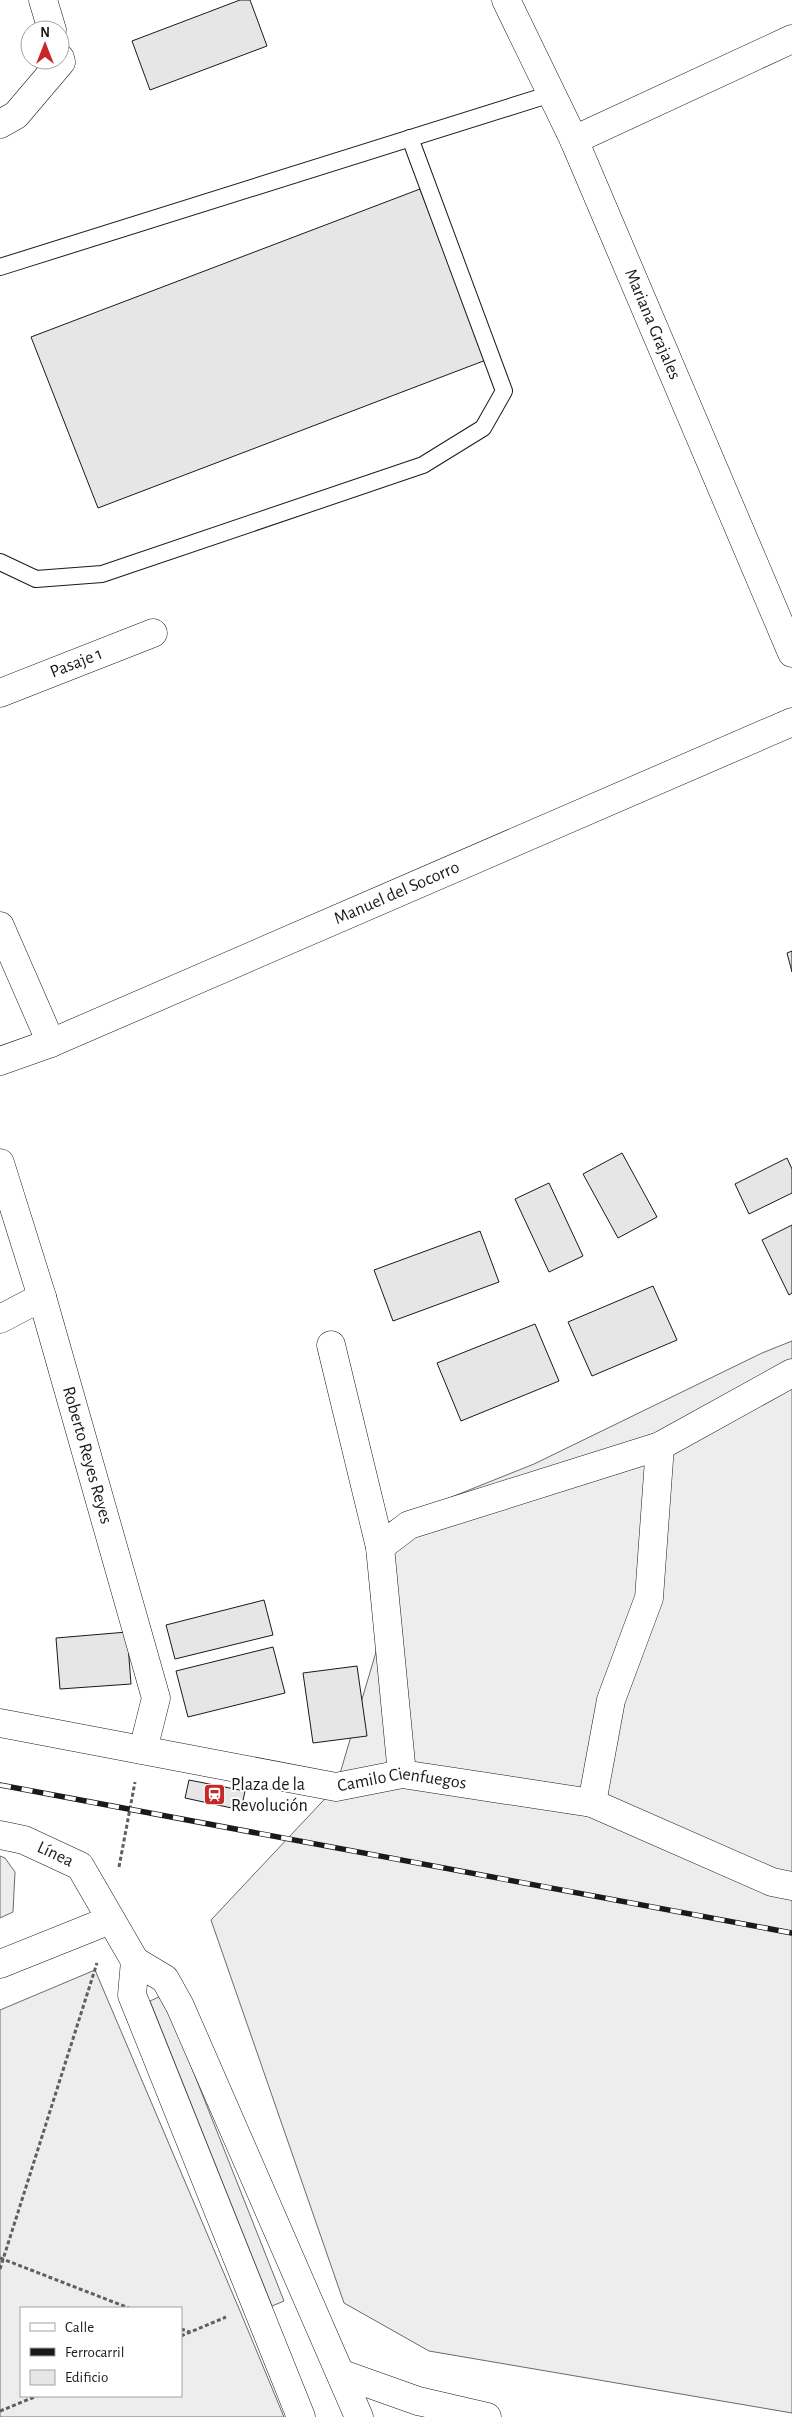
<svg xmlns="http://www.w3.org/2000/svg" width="792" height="2417" viewBox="0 0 792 2417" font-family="'Alegreya Sans',sans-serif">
	<rect width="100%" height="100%" fill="#fff"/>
	<!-- built -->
	<g fill="#ededed" stroke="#6a6a6a" fill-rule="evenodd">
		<polygon points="792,1341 792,2413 429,2351 344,2303 211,1920 336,1787 376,1652 389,1522 534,1464 762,1353"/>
		<polygon points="0,1856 5,1858 15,1872 13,1912 0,1918"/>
		<path d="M95 1970 240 2311 284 2417H0V2010ZM181 2308V2396H21V2308Z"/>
		<polygon points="163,1995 284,2301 272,2306 150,2001"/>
	</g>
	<!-- building -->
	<g fill="#e6e6e6" stroke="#1a1a1a">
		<polygon points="240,0 250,0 267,46 150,90 132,41"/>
		<polygon points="420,189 486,360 98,508 31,337"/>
		<polygon points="792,951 792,972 787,953"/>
		<polygon points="622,1153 657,1217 618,1238 583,1174"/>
		<polygon points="787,1158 792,1169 792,1193 749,1214 735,1184"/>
		<polygon points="549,1183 583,1256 549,1272 515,1199"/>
		<polygon points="792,1225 792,1293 789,1295 762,1240"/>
		<polygon points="480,1231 499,1282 393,1321 374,1270"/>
		<polygon points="653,1286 677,1340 592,1376 568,1322"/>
		<polygon points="535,1324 559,1381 461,1421 437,1363"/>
		<polygon points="264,1600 273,1635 175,1659 166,1625"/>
		<polygon points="127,1632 131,1684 60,1689 56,1638"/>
		<polygon points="273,1647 285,1693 188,1717 176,1671"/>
		<polygon points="357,1666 367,1736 313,1743 303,1673"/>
		<polygon points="189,1780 245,1791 241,1810 185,1798"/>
	</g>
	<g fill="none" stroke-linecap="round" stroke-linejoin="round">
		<defs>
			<g id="lane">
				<polyline points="0,267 551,94"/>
				<polyline points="0,562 36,579 102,574 423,465 483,428 504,391 410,138"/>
			</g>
			<g id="street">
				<polyline points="43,0 52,30"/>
				<path id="s1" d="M506 0 574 140 792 653"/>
				<polyline points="0,124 16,115 61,62 60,58"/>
				<polyline points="574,140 792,39"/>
				<path id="s2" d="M0 693 153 633"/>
				<polyline points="0,926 51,1043"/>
				<path id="s3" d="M0 1061 51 1043 792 722"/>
				<path id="s4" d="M0 1163 42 1297 156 1698 143 1750"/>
				<polyline points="0,1319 42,1297"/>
				<polyline points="331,1345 380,1547 402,1774"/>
				<polyline points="380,1547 409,1525 660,1446 792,1373"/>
				<path id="s5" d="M0 1723 336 1787 402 1774 592 1803 772 1882 792 1886"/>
				<polyline points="592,1803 611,1700 649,1598 660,1446"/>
			</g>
			<g id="secondary">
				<path id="s6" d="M0 1835 24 1840 80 1866 135 1961"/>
				<polyline points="0,1964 110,1920"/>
				<polyline points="342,2374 418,2401 487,2417"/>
				<polyline points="301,2417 132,1995 135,1961 165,1979 180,2006 359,2417"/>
			</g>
		</defs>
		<!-- lane casing -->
		<use href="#lane" stroke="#1a1a1a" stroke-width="18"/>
		<!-- street casing -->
		<use href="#street" stroke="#1a1a1a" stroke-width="29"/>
		<!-- secondary casing -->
		<use href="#secondary" stroke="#1a1a1a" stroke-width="29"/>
		<!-- path -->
		<g stroke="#5f5f5f" stroke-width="3" stroke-dasharray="4 2.5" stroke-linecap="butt">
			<polyline points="119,1867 135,1782"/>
			<polyline points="0,2258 129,2308"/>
			<polyline points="0,2269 97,1963"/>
			<polyline points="181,2329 190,2332"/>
			<polyline points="181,2336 226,2317"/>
			<polyline points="0,2411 37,2396"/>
		</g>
		<!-- lane -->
		<use href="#lane" stroke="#fff" stroke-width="16"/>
		<!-- street -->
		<use href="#street" stroke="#fff" stroke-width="28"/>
		<!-- secondary -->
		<use href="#secondary" stroke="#fff" stroke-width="28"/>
		<defs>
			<polyline id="rail" points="0,1785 792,1933"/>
		</defs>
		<!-- rail casing -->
		<use href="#rail" stroke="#1a1a1a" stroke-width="5.5"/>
		<!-- rail -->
		<use href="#rail" stroke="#fff" stroke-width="4" stroke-dasharray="11" stroke-linecap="butt"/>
	</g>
	<!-- icons -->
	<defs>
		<symbol id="station-square" viewBox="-11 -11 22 22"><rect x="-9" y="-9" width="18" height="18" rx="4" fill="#c62828" stroke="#fff"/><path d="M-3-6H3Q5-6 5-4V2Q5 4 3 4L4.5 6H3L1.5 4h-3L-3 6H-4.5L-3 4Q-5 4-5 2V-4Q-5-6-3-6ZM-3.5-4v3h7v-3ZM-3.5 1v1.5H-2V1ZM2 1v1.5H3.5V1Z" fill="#fff"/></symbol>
	</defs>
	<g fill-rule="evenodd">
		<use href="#station-square" x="202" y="1782" width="25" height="25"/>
	</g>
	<g text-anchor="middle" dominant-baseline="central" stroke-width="4" stroke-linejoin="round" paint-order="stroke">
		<!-- street labels -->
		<g font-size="18" fill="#1a1a1a" stroke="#fff">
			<text stroke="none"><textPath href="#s1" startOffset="356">Mariana Grajales</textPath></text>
			<text stroke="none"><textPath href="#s2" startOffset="82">Pasaje 1</textPath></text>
			<text stroke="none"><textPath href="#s3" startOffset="431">Manuel del Socorro</textPath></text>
			<text stroke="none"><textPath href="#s4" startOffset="305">Roberto Reyes Reyes</textPath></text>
			<text stroke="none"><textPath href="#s5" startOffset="409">Camilo Cienfuegos</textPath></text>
			<text stroke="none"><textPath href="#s6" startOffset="59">Línea</textPath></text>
		</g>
		<!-- poi labels -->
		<g font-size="18" fill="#1a1a1a" stroke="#fff" text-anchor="start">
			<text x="231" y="1785">Plaza de la<tspan x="231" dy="21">Revolución</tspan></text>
		</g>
	</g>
	<!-- legend -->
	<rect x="20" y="2307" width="162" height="90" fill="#ffffff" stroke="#a3a3a3"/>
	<rect x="30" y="2323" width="25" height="8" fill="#ffffff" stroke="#a3a3a3"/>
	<text x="65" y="2332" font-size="15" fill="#1a1a1a">Calle</text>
	<rect x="30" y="2348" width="25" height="8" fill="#1a1a1a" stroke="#a3a3a3"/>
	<text x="65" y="2357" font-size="15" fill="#1a1a1a">Ferrocarril</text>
	<rect x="30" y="2370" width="25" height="15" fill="#e6e6e6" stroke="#a3a3a3"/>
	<text x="65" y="2382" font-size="15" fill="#1a1a1a">Edificio</text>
	<!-- north arrow -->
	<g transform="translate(45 45)"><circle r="24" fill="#ffffff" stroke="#a3a3a3"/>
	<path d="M0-4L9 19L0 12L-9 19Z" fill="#c62828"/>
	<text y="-8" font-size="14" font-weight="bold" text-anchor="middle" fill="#1a1a1a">N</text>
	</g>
</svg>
